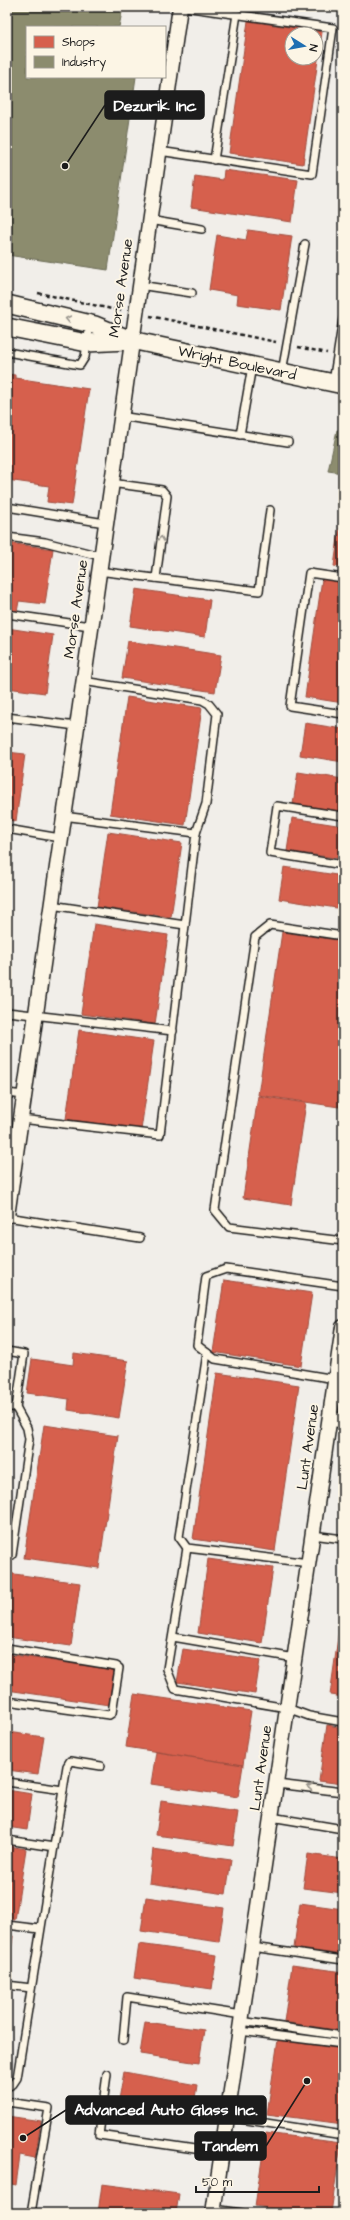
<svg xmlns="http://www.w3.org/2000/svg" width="350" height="2220" viewBox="0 0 350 2220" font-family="'Architects Daughter',sans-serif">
	<rect width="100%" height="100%" fill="#f1eee9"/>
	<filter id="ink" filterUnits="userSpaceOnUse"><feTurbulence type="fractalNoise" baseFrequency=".025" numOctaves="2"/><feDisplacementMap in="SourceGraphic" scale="8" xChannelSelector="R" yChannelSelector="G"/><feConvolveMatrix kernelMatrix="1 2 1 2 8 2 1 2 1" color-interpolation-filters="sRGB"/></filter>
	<g filter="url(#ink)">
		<!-- shops -->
		<g fill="#d6604d" stroke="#9e4c3e" fill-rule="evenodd">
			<path d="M248 21 322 32 303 164 229 153ZM292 34H316V58H292Z"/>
			<polygon points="224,170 298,180 292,222 191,207 195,176 223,180"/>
			<polygon points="248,230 292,236 281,310 237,304 238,295 209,290 217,235 246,240"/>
			<polygon points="7,374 15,375 15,378 89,389 72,505 47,502 49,486 7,480"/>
			<polygon points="343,504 343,568 334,566"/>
			<polygon points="7,543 53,549 45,604 19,601 17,612 7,610"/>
			<polygon points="322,579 343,582 343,703 305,697"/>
			<polygon points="136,589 210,600 205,637 130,626"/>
			<polygon points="7,628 53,635 45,693 7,688"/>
			<polygon points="128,641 221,655 215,692 122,678"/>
			<polygon points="127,697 202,708 185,825 110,814"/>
			<polygon points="305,723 343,729 343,762 300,755"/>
			<polygon points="7,752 25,754 16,821 7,820"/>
			<polygon points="298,772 343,779 343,812 293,804"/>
			<polygon points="292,818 343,826 343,859 287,851"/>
			<polygon points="108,832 182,843 171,917 97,907"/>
			<polygon points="284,867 343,876 343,909 279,899"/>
			<polygon points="94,924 168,935 155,1024 81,1014"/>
			<polygon points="282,932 343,941 343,1080 339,1107 258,1095"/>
			<polygon points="79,1030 154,1041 141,1130 66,1119"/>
			<polygon points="258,1096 306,1103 291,1205 243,1198"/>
			<polygon points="224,1280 312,1293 301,1366 213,1352"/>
			<polygon points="74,1353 128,1361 119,1418 68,1410 69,1399 27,1393 32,1359 73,1365"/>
			<polygon points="217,1373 299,1385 275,1551 193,1539"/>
			<polygon points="44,1425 118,1436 99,1568 24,1558"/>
			<polygon points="208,1559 273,1568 262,1643 198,1633"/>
			<polygon points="7,1573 80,1583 71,1646 7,1637"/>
			<polygon points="339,1630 343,1631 343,1697 330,1695"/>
			<polygon points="183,1649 260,1660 255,1694 177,1682"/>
			<polygon points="7,1654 114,1670 109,1705 7,1690"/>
			<polygon points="134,1694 251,1711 243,1765 126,1747"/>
			<polygon points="327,1725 343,1728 343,1784 319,1781"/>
			<polygon points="7,1732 44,1737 38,1774 7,1770"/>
			<polygon points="156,1752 243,1765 238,1797 151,1784"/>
			<polygon points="7,1790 32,1794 27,1830 7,1827"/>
			<polygon points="161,1801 238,1812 233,1846 156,1835"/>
			<polygon points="7,1846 26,1849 15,1920 7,1918"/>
			<polygon points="153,1849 231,1860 226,1894 149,1883"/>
			<polygon points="308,1854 343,1859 343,1893 303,1888"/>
			<polygon points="146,1897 224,1908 219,1942 141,1931"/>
			<polygon points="300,1903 343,1909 343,1955 294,1948"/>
			<polygon points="7,1935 13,1936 8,1971 7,1971"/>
			<polygon points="139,1944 217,1955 212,1989 134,1978"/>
			<polygon points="292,1965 343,1972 343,2031 284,2022"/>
			<polygon points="145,2022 204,2030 199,2063 140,2054"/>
			<polygon points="278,2040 343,2049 343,2124 267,2114"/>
			<polygon points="124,2072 197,2085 192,2118 118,2105"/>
			<polygon points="7,2116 41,2121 35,2158 20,2155 16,2185 7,2183"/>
			<polygon points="266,2133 341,2143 331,2213 302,2213 255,2206"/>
			<polygon points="102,2184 179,2194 176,2213 98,2213"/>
		</g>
		<!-- industry -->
		<g fill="#8c8c6e" stroke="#6a6a55">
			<polygon points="7,7 123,7 119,27 27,27 27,77 136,77 108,270 7,255"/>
			<polygon points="337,430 343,431 343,473 328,471"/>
		</g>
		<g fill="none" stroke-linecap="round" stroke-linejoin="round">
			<defs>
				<g id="service">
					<polyline points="159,151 312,174 333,28 184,7"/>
					<polyline points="214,160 237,14"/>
					<polyline points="149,220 202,229"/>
					<polyline points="139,285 192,293"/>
					<polyline points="7,352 80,365 85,357 90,324"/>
					<polyline points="282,372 305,244"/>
					<polyline points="333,382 343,319"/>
					<polyline points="120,416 288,442"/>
					<polyline points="240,435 252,366"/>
					<polyline points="111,483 162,490 167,496 156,578"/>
					<polyline points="7,507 105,523"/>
					<polyline points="7,537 45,542 100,556"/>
					<polyline points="98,571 259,591 270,510"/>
					<polyline points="343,578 309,573 290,706 343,714"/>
					<polyline points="7,614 90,626"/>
					<polyline points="83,681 202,700 209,704 217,714 206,804 196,833"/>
					<polyline points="7,717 76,726"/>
					<polyline points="343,816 277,806 270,853 343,865"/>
					<polyline points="7,829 60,838"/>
					<polyline points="51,905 185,925"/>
					<polyline points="343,936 270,925 255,937 215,1210 229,1227 343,1241"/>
					<polyline points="7,1012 173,1031"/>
					<polyline points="7,1093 24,1095"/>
					<polyline points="21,1119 160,1135 196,833 63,816"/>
					<polyline points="7,1217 140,1238"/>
					<polyline points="7,1351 24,1354 16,1408 7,1406"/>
					<polyline points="207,1353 179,1537 187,1548 309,1563"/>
					<polyline points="335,1379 215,1359 197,1345 206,1276 226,1269 343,1286"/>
					<polyline points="330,1416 343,1417"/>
					<polyline points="329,1422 343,1424"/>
					<polyline points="313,1535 343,1539"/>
					<polyline points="187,1548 167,1669 175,1689 287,1708 309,1716 343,1722"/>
					<polyline points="7,1554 12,1555 29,1439 27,1428 16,1408"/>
					<polyline points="173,1637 295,1658"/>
					<polyline points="7,1648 116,1666 119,1668 112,1713 109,1715 7,1701"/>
					<polyline points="7,1782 63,1790 17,2078 13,2084 7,2087"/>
					<polyline points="277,1784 343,1792"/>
					<polyline points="63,1790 67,1766 70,1761 101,1766"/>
					<polyline points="271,1817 343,1829"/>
					<polyline points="7,1840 54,1847"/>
					<polyline points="7,1925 40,1929"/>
					<polyline points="252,1947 343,1960"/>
					<polyline points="7,1985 31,1988"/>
					<polyline points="241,2021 343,2036"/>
					<polyline points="240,2031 343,2044"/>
					<polyline points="123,2040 127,1997 242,2015"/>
					<polyline points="107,2074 99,2135 222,2153"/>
					<polyline points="7,2102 49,2108 31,2213"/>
					<polyline points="228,2117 343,2135"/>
					<polyline points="214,2209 242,2213"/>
				</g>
				<g id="minor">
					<polyline points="7,1216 180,7"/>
					<polyline points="213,2213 343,1327"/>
				</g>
				<g id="tertiary">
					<polyline points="7,304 95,325 131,340 343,385"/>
					<polyline points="7,327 87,343 127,341"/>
				</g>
			</defs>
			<!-- service casing -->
			<use href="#service" stroke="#1c1c1c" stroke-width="10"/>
			<!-- minor casing -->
			<use href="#minor" stroke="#1c1c1c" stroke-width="17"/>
			<!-- tertiary casing -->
			<use href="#tertiary" stroke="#1c1c1c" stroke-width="20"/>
			<!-- path -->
			<g stroke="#1c1c1c" stroke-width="2.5" stroke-dasharray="4 3" stroke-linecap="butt">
				<polyline points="38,293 121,311"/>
				<polyline points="150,316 276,342"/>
				<polyline points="298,347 327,353"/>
			</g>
			<!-- service -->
			<use href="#service" stroke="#fcf5e5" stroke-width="7"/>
			<!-- minor -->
			<use href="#minor" stroke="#fcf5e5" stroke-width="14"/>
			<!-- tertiary -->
			<use href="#tertiary" stroke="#fcf5e5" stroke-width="17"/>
		</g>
		<!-- one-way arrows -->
		<defs><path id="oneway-chevron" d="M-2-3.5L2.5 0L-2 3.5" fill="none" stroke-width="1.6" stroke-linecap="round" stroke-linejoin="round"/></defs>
		<g stroke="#97938b">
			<use href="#oneway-chevron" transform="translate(68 319) rotate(-166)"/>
			<use href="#oneway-chevron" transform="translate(161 539) rotate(-82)"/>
			<use href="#oneway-chevron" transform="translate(310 1787) rotate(-174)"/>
		</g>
	</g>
	<g text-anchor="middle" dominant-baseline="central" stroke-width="4" stroke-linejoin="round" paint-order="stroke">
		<!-- street labels -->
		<g font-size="15" fill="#1c1c1c" stroke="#fcf5e5">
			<text transform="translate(121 288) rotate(-82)">Morse Avenue</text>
			<text transform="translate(237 363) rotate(12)">Wright Boulevard</text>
			<text transform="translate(76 609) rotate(-82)">Morse Avenue</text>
			<text transform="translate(308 1447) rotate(-82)">Lunt Avenue</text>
			<text transform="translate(261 1768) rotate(-82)">Lunt Avenue</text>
		</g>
	</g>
	<!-- callouts -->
	<path fill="none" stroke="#1c1c1c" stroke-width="1.5" d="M65 166L105 105M23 2138L66 2110M307 2081L266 2146"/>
	<g fill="#1c1c1c" stroke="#fcf5e5" stroke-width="1.5">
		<circle cx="65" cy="166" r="4"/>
		<circle cx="23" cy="2138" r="4"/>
		<circle cx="307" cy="2081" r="4"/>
	</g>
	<g fill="#1c1c1c" stroke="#1c1c1c" stroke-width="1.5">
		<rect x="105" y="91" width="99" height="28" rx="4"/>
		<rect x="66" y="2096" width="200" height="28" rx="4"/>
		<rect x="195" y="2132" width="71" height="28" rx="4"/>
	</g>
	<g font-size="16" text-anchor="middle" font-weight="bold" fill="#fff">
		<text x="155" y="111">Dezurik Inc</text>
		<text x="166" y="2115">Advanced Auto Glass Inc.</text>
		<text x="230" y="2151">Tandem</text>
	</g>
	<!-- margin -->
	<rect width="350" height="2220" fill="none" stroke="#fcf5e5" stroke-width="24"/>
	<rect x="12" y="12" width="326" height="2196" fill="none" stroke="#1c1c1c" stroke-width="1.5" filter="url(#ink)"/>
	<!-- legend -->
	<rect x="26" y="26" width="140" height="52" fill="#fcf5e5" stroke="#a29e95"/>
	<rect x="34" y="36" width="20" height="12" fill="#d6604d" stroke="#a29e95"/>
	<text x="62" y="46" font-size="12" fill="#1c1c1c">Shops</text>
	<rect x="34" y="56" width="20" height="12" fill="#8c8c6e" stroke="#a29e95"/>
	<text x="62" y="66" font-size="12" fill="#1c1c1c">Industry</text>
	<!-- north arrow -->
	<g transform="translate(304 46) rotate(101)"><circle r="19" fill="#fcf5e5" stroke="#a29e95"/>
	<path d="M0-3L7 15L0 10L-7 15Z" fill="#1f6fb2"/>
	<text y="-6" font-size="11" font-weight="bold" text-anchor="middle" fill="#1c1c1c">N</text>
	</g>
	<!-- scale -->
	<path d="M196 2186v6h123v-6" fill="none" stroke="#1c1c1c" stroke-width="2"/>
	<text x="202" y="2186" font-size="12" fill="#1c1c1c" stroke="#fcf5e5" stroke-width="3" paint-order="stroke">50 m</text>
</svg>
